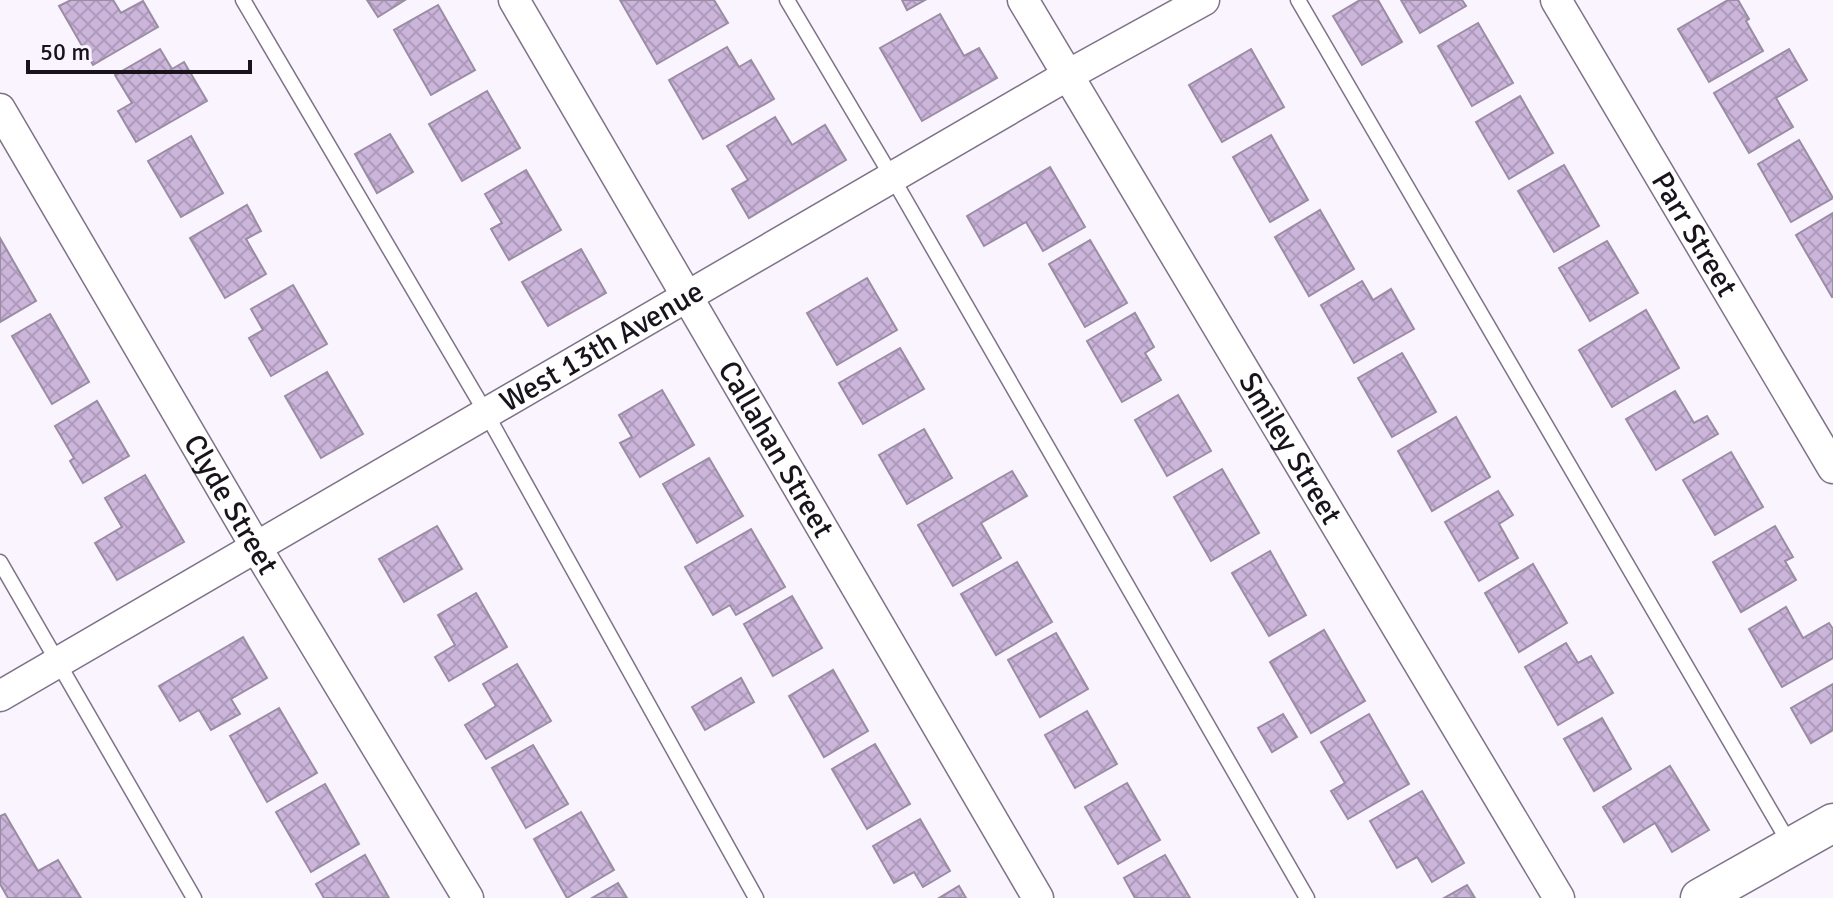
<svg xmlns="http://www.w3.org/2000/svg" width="1833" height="898" viewBox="0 0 1833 898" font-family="Signika,sans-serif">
	<defs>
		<pattern id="building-cross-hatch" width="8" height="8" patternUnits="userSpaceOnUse" patternTransform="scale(2)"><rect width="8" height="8" fill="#cbb5db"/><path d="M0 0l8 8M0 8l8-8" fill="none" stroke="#ae9bbb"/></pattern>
	</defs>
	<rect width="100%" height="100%" fill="#faf4fe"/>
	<!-- building -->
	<g fill="url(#building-cross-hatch)" stroke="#9a8ca3" stroke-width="2">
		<polygon points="71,0 113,0 121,13 143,1 158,27 93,65 59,6"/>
		<polygon points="367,0 405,0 378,17"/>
		<polygon points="620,0 714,0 728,23 657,64"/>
		<polygon points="902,0 925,0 907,10"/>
		<polygon points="1360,0 1378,0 1402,42 1362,65 1333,16"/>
		<polygon points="1401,0 1462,0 1466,6 1420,33"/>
		<polygon points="1728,0 1738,0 1749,19 1746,21 1763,51 1709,82 1678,29"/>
		<polygon points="438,5 475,70 431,95 394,30"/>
		<polygon points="940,14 964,56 979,48 997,78 922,121 880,48"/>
		<polygon points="1478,23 1513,83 1472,106 1438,46"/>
		<polygon points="727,47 739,67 751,60 774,99 703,139 669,80"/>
		<polygon points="160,49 172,69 184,62 207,101 136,142 118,111 132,103 115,75"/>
		<polygon points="1251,49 1284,107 1222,142 1189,85"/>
		<polygon points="1789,49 1807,80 1776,98 1793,127 1749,153 1714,93"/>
		<polygon points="487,91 520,148 462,181 429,124"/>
		<polygon points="1520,96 1553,153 1509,179 1476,122"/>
		<polygon points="775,117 792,145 825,125 846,160 749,218 732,189 748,180 727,146"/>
		<polygon points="390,134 413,172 377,193 355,154"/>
		<polygon points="1271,135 1308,200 1270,222 1233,157"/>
		<polygon points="191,136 223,193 181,217 148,161"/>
		<polygon points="1799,140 1833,198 1791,222 1758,164"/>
		<polygon points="1564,165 1599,226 1554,252 1518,191"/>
		<polygon points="1050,167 1085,227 1043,251 1026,222 984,246 967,216"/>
		<polygon points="526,170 561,230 509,260 491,229 502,223 485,194"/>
		<polygon points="247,205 261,231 246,239 266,274 225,298 190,238"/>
		<polygon points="1320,210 1354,269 1309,296 1275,237"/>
		<polygon points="1833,213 1833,297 1832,297 1796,235"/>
		<polygon points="0,238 36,301 0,322"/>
		<polygon points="1090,240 1127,303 1085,327 1049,264"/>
		<polygon points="1607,241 1638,293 1590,321 1559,268"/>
		<polygon points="581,249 606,293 548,326 522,282"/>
		<polygon points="867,278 897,330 837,365 807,313"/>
		<polygon points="1362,281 1373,300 1391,289 1414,329 1354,363 1321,305"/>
		<polygon points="293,285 327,344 271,376 249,338 263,330 251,309"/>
		<polygon points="1646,310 1679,368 1612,407 1579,350"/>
		<polygon points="1135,313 1154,347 1145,353 1161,380 1122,402 1087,341"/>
		<polygon points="50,314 89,382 52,404 12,336"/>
		<polygon points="900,348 924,389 863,424 839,383"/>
		<polygon points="1402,353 1436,412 1392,437 1358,378"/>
		<polygon points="327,372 363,434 321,458 285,396"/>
		<polygon points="662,390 694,445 640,477 620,443 632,437 619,415"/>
		<polygon points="1675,391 1694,423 1707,416 1718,434 1656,470 1626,419"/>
		<polygon points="1178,395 1211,451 1167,476 1135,420"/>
		<polygon points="97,401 129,456 83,483 70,461 74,458 55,426"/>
		<polygon points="1456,417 1490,477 1432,511 1398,451"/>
		<polygon points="924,429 952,478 907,504 879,455"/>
		<polygon points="1731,452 1763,507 1715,535 1683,480"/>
		<polygon points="709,458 743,516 697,543 663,484"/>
		<polygon points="1222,469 1259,533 1211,561 1174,497"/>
		<polygon points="1012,471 1027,496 981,523 1001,558 953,586 918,525"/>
		<polygon points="145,475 184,542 117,580 95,543 122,527 105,498"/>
		<polygon points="1498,491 1513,515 1499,524 1518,558 1479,581 1445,522"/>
		<polygon points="437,526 462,569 404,602 379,559"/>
		<polygon points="1775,526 1793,557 1785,561 1796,580 1741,612 1713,562"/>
		<polygon points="751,529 785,587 736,615 730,605 713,615 685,567"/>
		<polygon points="1270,551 1306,615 1269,636 1232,573"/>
		<polygon points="1017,562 1052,622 996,655 961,594"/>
		<polygon points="1533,564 1567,623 1519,652 1485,593"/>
		<polygon points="476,593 507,647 449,681 435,657 455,645 438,615"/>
		<polygon points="792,596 822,648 773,676 744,624"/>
		<polygon points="1786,607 1803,638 1829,623 1833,629 1833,658 1782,687 1749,629"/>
		<polygon points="1324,630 1365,701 1311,733 1270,662"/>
		<polygon points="1056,633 1088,689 1040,717 1008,660"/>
		<polygon points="243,637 267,678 231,699 240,714 211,730 199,710 180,721 159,686"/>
		<polygon points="1566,643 1578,663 1591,656 1613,693 1558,725 1525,667"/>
		<polygon points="517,664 551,721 486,759 465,725 496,706 483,684"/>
		<polygon points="833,670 868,731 824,757 789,696"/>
		<polygon points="741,678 754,702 705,730 692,707"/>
		<polygon points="1833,684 1833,730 1811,743 1791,708"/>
		<polygon points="279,708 317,773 267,802 230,736"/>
		<polygon points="1087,711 1117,764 1075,788 1045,735"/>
		<polygon points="1283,714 1297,737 1272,752 1258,728"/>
		<polygon points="1369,714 1409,784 1348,819 1331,791 1345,783 1321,742"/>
		<polygon points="1602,718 1631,769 1594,791 1564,739"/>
		<polygon points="875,744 910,804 867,829 832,769"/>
		<polygon points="533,745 568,804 526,828 492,768"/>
		<polygon points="1670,766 1709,830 1672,852 1655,823 1624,842 1603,807"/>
		<polygon points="1127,783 1160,840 1118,864 1085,807"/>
		<polygon points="325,784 359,844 311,872 276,812"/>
		<polygon points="1422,791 1464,863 1432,882 1417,857 1397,868 1370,821"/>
		<polygon points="581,812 614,870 567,898 534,839"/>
		<polygon points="5,814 38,871 58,860 81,898 8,898 0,884 0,816"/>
		<polygon points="920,819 950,871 923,887 914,872 894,883 873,846"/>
		<polygon points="365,855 389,898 324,898 316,884"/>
		<polygon points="1165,855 1190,898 1135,898 1124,878"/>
		<polygon points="618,883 627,898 592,898"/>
		<polygon points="1467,885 1475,898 1444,898"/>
		<polygon points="959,886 966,898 939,898"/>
	</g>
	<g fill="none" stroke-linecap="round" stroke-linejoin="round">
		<defs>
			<g id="service">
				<polyline points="243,0 486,413 756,898"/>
				<polyline points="787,0 892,177 1307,898"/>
				<polyline points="1298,0 1791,846"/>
				<polyline points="0,562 194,898"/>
			</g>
			<g id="minor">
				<path id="s1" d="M514 0 1038 898"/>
				<path id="s2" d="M1023 0 1559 898"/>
				<path id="s3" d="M1556 0 1833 468"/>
				<path id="s4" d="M0 109 256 547 468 898"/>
				<path id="s5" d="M0 696 1068 75 1204 0"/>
			</g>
			<polyline id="tertiary" points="1700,898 1833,823"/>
		</defs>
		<!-- service casing -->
		<use href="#service" stroke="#7f7288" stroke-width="17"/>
		<!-- minor casing -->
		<use href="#minor" stroke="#7f7288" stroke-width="33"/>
		<!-- tertiary casing -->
		<use href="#tertiary" stroke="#7f7288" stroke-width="41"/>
		<!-- service -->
		<use href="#service" stroke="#fff" stroke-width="14"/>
		<!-- minor -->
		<use href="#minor" stroke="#fff" stroke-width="30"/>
		<!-- tertiary -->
		<use href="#tertiary" stroke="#fff" stroke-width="38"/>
	</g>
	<g text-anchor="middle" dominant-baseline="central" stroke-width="8" stroke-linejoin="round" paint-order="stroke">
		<!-- street labels -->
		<g font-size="30" fill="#19141c" stroke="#faf4fe">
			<text stroke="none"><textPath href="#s3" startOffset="272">Parr Street</textPath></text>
			<text stroke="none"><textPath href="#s5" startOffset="696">West 13th Avenue</textPath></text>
			<text stroke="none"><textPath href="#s1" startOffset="520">Callahan Street</textPath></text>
			<text stroke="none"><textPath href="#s2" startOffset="522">Smiley Street</textPath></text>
			<text stroke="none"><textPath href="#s4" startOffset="458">Clyde Street</textPath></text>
		</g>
	</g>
	<!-- scale -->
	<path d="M28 60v12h222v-12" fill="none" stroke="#19141c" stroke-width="4"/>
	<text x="40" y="60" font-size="24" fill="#19141c" stroke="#faf4fe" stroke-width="6" paint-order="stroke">50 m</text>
</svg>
